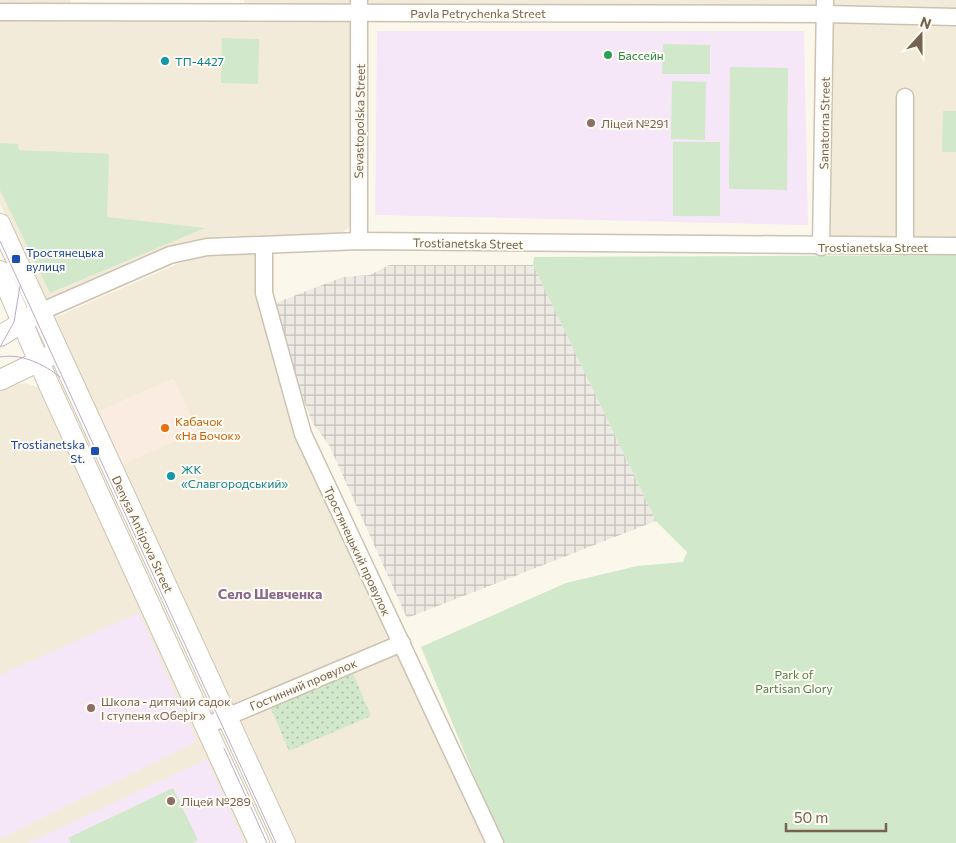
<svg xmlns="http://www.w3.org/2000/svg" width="956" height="843" viewBox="0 0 956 843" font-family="Commissioner,sans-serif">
	<defs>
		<pattern id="industrial-grid" width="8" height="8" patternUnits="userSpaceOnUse" patternTransform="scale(1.25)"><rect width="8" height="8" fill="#edeae3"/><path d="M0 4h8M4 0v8" fill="none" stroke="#c5c1ba"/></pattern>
		<pattern id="garden-dots" width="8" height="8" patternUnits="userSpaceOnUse" patternTransform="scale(1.25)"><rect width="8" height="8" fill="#d1e8ca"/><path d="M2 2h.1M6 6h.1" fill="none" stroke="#aec0a6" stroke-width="1.8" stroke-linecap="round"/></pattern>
	</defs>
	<rect width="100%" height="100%" fill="#fbf8eb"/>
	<!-- residential -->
	<g fill="#f2ebda">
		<polygon points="0,0 71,0 70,3 0,4"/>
		<polygon points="244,0 353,0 346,7 245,4"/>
		<polygon points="368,0 819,0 819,6 815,9 371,5"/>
		<polygon points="831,0 956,0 956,10 835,8 831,4"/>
		<polygon points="836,19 956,22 956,239 834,238 831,234 833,23"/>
		<polygon points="0,20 347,20 350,23 350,226 341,234 226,236 189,241 53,299 45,298 0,204"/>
		<polygon points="257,249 294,425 489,843 294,843 117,467 173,379 93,414 49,320 203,253"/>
		<polygon points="26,383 48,391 256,843 0,843 0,391 13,385"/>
	</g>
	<!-- commercial -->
	<polygon fill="#faece0" points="174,379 198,431 117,467 93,414"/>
	<!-- industrial -->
	<polygon fill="url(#industrial-grid)" points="389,265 533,265 656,521 407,618 329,445 312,422 286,354 273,304 343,277 370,275"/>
	<!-- education -->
	<g fill="#f5e7f8">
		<polygon points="377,31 804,31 808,225 375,215"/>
		<polygon points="139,613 197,741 0,839 0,675"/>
		<polygon points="207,759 244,843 28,843"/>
	</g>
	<!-- green -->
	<g fill="#d1e8ca">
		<polygon points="222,38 259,39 258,84 221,83"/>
		<polygon points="663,44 710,45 710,74 662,74"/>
		<polygon points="730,67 788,68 787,190 729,189"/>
		<polygon points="672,81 706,82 705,140 671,139"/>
		<polygon points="943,111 956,111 956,152 942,152"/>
		<rect x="673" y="142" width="47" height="74"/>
		<polygon points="0,143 18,144 19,150 109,154 107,217 205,228 50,293 0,190"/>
		<polygon points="956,255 956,843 502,843 421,647 566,583 637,566 683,562 687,552 656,521 533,265 534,257"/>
		<polygon points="173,788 198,840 192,843 71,843 68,838"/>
	</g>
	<!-- garden -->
	<polygon fill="url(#garden-dots)" points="352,671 371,716 289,751 270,706"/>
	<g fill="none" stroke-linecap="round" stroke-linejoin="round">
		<defs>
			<g id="minor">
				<polyline points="0,12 825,14 956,17"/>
				<polyline points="359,241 359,0"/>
				<polyline points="264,245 264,293 303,434 495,843"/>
				<polyline points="905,246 905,97"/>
				<polyline points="821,247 825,0"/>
				<polyline points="40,312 170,255 207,247 359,241 956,246"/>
				<polyline points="205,726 402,643"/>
			</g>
			<g id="tertiary">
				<polyline points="0,224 285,843"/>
				<polyline points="0,271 49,385 259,843"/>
				<polyline points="0,336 33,316"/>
				<polyline points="0,380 50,356"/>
			</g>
		</defs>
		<!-- minor casing -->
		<use href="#minor" stroke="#cdc2b1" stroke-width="19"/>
		<!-- tertiary casing -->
		<use href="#tertiary" stroke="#cdc2b1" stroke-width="22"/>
		<!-- minor -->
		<use href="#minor" stroke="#fff" stroke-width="16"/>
		<!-- tertiary -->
		<use href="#tertiary" stroke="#fff" stroke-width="20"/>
		<!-- tram -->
		<g stroke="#bda9c5" stroke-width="1">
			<polyline points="0,241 276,843"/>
			<polyline points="0,347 14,322 20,286"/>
			<path d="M0 357C21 353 44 364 60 377"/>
			<polyline points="224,748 267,843"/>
		</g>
	</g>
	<!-- markers -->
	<circle fill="#2e9e5b" stroke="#fefbf2" stroke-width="2" cx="608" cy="55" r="5"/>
	<g fill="#0f9aa8" stroke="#fefbf2" stroke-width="2">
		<circle cx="165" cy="61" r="5"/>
		<circle cx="171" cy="476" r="5"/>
	</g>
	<g fill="#8d6e63" stroke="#fefbf2" stroke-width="2">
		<circle cx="591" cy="123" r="5"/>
		<circle cx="91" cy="708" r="5"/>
		<circle cx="171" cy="801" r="5"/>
	</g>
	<g fill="#1a4fb4" stroke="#fefbf2" stroke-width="2">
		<rect x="11" y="254" width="10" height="10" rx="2.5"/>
		<rect x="90" y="446" width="10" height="10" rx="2.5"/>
	</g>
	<circle fill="#e8710a" stroke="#fefbf2" stroke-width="2" cx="165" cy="428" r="5"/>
	<g text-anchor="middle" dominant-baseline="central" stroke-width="4" stroke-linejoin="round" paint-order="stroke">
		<!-- street labels -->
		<g font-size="12" fill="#756350" stroke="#fefbf2">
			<text x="478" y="13">Pavla Petrychenka Street</text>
			<text transform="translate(359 121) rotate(-89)">Sevastopolska Street</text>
			<text transform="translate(824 123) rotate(-89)">Sanatorna Street</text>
			<text transform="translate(468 243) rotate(1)">Trostianetska Street</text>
			<text x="873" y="247">Trostianetska Street</text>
			<text transform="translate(143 534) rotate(65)">Denysa Antipova Street</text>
			<text transform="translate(358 551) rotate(65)">Тростянецький провулок</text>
			<text transform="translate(303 684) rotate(-23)">Гостинний провулок</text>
		</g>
		<!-- leisure labels -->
		<g font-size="12" fill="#27864d" stroke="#fefbf2" text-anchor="start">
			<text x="618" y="55">Бассейн</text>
		</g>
		<!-- culture labels -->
		<g font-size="12" fill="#0d838f" stroke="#fefbf2" text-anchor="start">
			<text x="175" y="61">ТП-4427</text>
			<text x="181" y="469">ЖК<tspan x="181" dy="14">«Славгородський»</tspan></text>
		</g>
		<!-- education labels -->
		<g font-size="12" fill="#785e54" stroke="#fefbf2" text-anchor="start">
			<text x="601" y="123">Ліцей №291</text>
			<text x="101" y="701">Школа - дитячий садок<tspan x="101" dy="14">І ступеня «Оберіг»</tspan></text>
			<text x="181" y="801">Ліцей №289</text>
		</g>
		<!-- transit labels -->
		<g font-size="12" fill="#164399" stroke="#fefbf2" text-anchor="start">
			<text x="26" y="252">Тростянецька<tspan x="26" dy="14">вулиця</tspan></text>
			<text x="85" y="444" text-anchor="end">Trostianetska<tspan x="85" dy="14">St.</tspan></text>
		</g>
		<!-- food labels -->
		<g font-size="12" fill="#c56008" stroke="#fefbf2" text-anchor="start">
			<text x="175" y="421">Кабачок<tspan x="175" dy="14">«На Бочок»</tspan></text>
		</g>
		<!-- park labels -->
		<g font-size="12" fill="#537f4b" stroke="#fefbf2">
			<text x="794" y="674">Park of<tspan x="794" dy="14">Partisan Glory</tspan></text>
		</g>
		<!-- neighbourhood labels -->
		<g font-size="14" font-weight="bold" fill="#896890" stroke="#fefbf2">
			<text x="270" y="593">Село Шевченка</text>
		</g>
	</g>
	<!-- north arrow -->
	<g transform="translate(921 35) rotate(21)" stroke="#fefbf2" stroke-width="4" paint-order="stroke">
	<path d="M0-4L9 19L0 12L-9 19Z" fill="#756350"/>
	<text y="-8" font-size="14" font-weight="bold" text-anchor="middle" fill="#756350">N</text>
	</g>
	<!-- scale -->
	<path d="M786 823v8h100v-8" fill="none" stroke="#756350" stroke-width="2.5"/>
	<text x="794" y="823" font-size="15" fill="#756350" stroke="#fefbf2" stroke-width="4" paint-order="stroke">50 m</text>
</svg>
